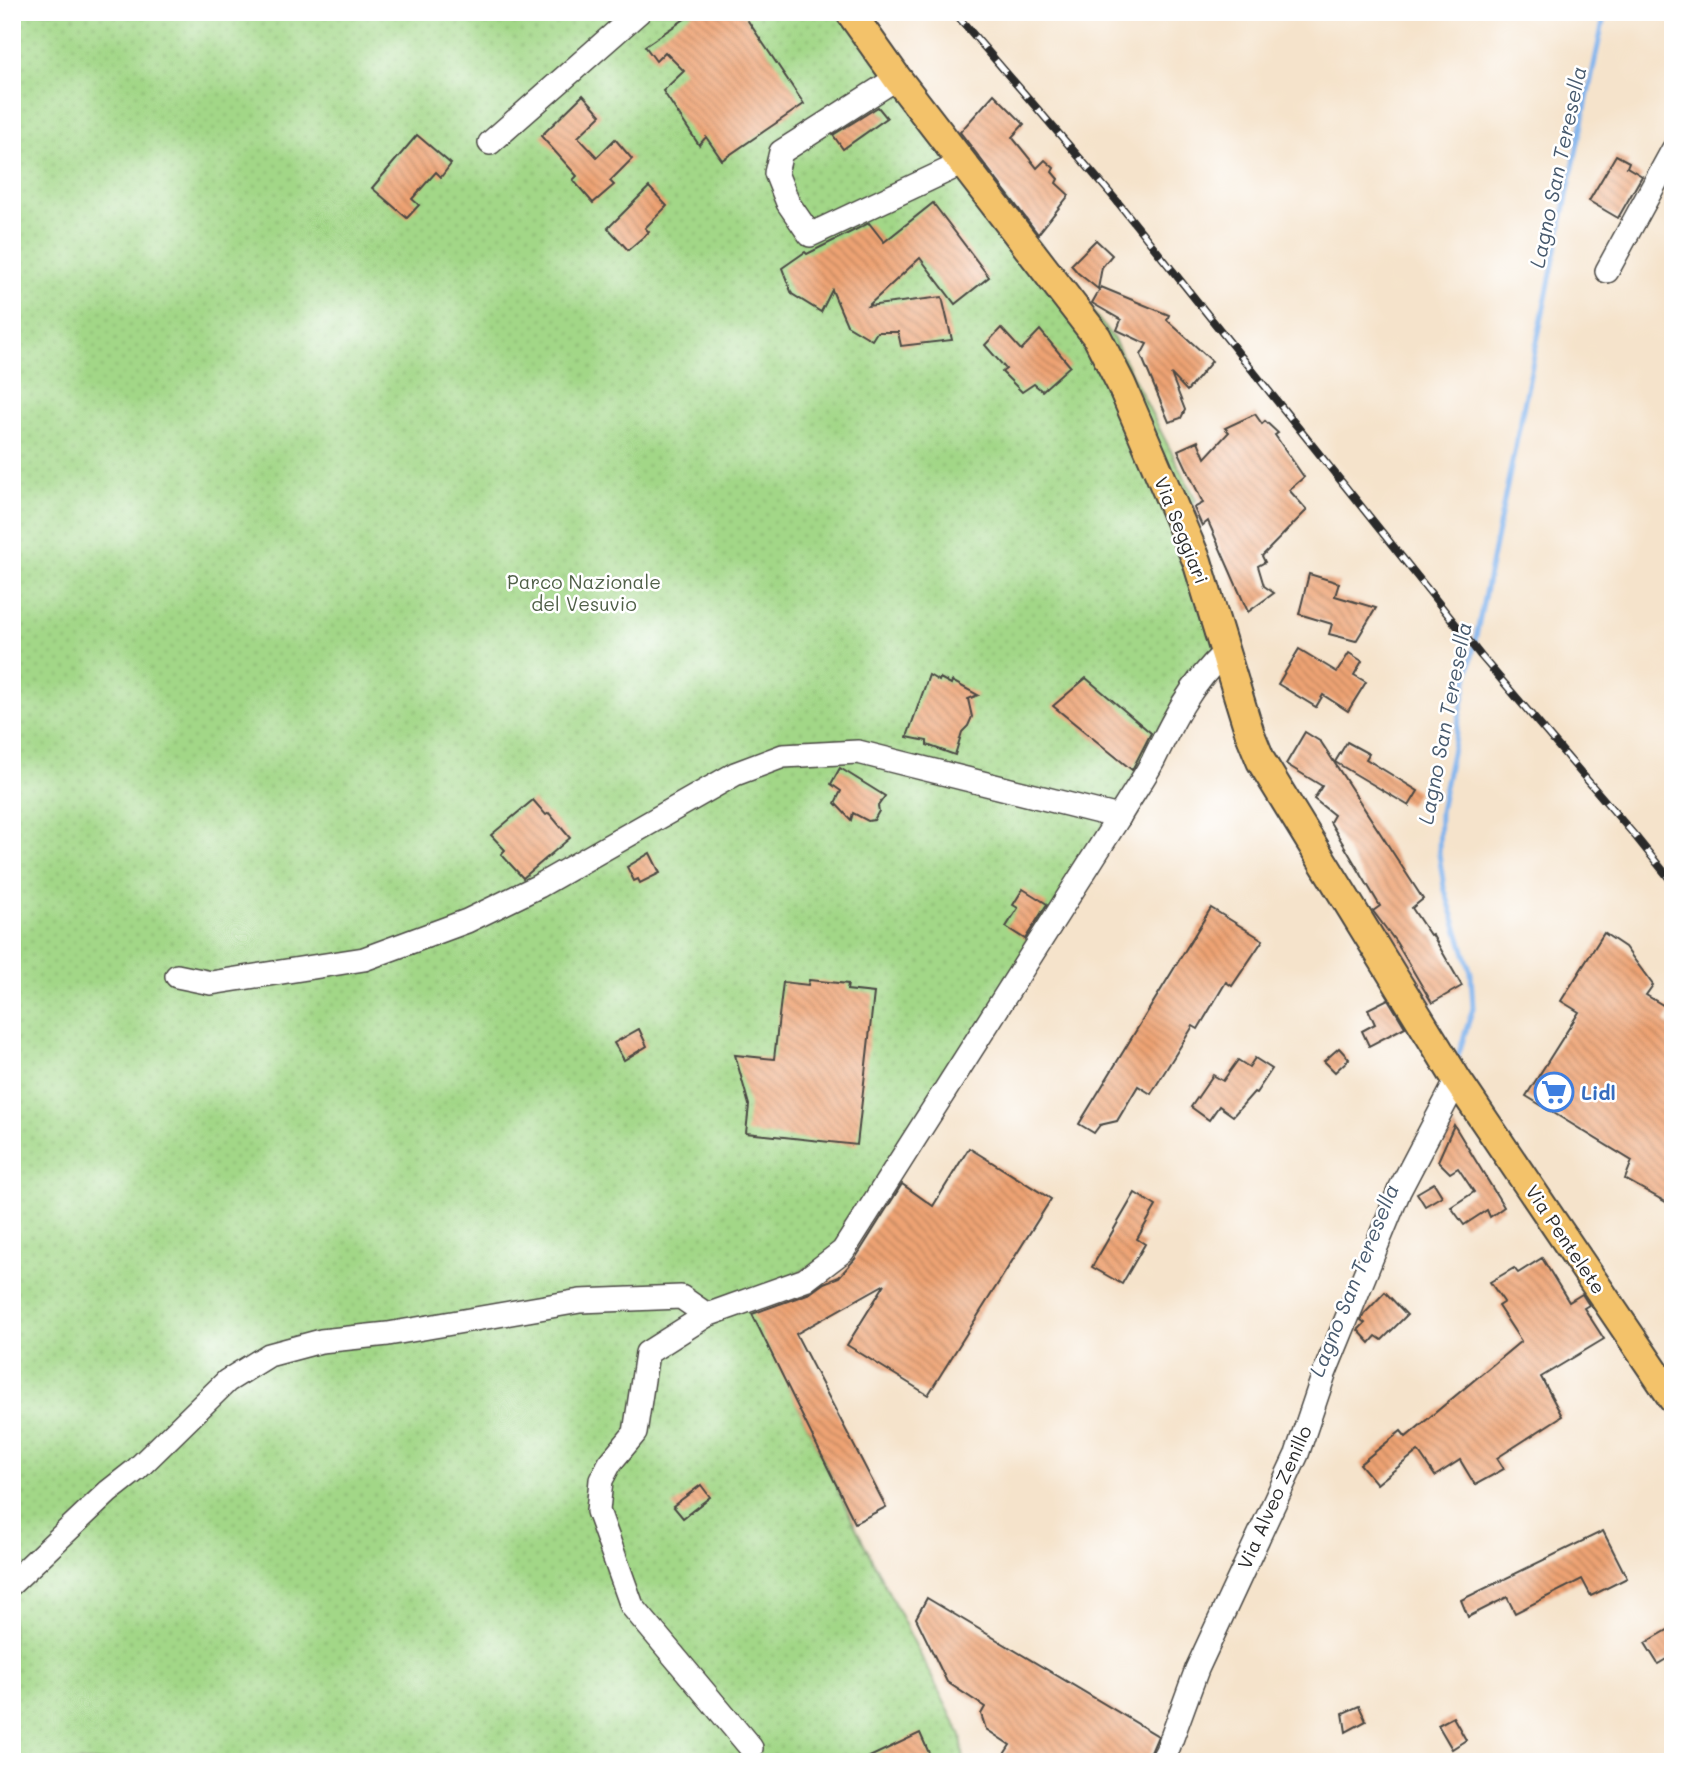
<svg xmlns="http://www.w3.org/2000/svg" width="1685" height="1774" viewBox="0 0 1685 1774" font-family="Mali,sans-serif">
	<defs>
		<pattern id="grass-dots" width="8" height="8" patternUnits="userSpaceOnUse" patternTransform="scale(1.75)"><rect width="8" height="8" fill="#a2d787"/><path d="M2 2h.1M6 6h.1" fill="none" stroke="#8cb975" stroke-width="1.8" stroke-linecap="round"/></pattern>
		<pattern id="building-back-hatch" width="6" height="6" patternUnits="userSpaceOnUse" patternTransform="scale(1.75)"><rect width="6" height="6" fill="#eea373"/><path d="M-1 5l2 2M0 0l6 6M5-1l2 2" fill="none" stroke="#c1855f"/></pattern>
	</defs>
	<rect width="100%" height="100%" fill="#fff"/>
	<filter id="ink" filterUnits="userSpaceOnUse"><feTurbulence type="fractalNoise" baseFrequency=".0143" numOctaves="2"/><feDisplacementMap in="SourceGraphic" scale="14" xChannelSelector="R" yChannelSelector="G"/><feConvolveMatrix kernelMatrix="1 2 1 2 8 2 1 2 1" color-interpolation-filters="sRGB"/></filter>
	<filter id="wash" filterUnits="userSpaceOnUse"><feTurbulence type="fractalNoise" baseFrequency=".00686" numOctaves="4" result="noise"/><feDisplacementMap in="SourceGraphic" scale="28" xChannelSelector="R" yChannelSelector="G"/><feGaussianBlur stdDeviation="1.57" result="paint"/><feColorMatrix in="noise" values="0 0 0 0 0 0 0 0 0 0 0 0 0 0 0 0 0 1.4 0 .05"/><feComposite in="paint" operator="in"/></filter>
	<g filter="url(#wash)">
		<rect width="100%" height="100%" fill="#f5e3cb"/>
		<!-- grass -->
		<polygon fill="url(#grass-dots)" stroke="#668159" stroke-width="2" points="12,12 871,12 909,78 1113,338 1196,500 1188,509 1234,625 1186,690 851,1243 748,1301 851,1518 961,1735 964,1762 12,1762"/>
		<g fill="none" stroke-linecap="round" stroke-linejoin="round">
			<!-- stream -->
			<polyline stroke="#7fb3ed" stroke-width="5" points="1457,1059 1473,1008 1471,973 1444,887 1439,854 1440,811 1605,12"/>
		</g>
		<g id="blocks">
			<!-- building -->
			<g fill="url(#building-back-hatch)">
				<polygon points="695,12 742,12 804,104 722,160 706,137 699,145 663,91 684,71 665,52 656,61 645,46"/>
				<polygon points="994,94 1024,124 1012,137 1037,168 1045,160 1054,168 1052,172 1058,179 1056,183 1069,195 1038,234 960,132"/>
				<polygon points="583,95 601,115 578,137 597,157 615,139 632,159 610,181 614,185 593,203 573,180 577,176 541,136"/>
				<polygon points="878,107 887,118 843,149 833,135"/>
				<polygon points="417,135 451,164 441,177 436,172 412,199 419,205 407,218 372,188"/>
				<polygon points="1616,155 1629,162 1627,167 1642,176 1618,218 1589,201"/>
				<polygon points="649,187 667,206 645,228 649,232 628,250 608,228"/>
				<polygon points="933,203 989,277 955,304 920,258 868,306 942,297 952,340 901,346 898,332 877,332 872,340 847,325 832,290 821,312 792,294 782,268 805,252 807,254 869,223 884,242"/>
				<polygon points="1096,240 1112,255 1102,267 1098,289 1078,273 1071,265"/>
				<polygon points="1101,287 1169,315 1167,320 1212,361 1187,391 1171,374 1185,410 1181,418 1169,422 1141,355 1147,344 1117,330 1121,320 1092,303"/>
				<polygon points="1001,328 1021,350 1040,330 1070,366 1042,391 1034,384 1022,392 1002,372 1006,369 985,345"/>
				<polygon points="1255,414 1262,424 1265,421 1278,433 1275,435 1304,477 1289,490 1307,510 1262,556 1265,562 1258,566 1264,586 1274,593 1248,612 1208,521 1202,526 1194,508 1203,503 1178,450 1198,441 1205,458 1229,432 1225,428"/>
				<polygon points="1309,574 1339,583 1335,596 1376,608 1356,641 1329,634 1332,624 1299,614"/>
				<polygon points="1299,649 1337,672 1349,653 1362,661 1354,675 1366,682 1348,711 1323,695 1316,707 1278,684"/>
				<polygon points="929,675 939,681 940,678 951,684 952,681 978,695 968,699 972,717 968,726 962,732 955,755 927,745 927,741 907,737"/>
				<polygon points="1086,678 1151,733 1132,770 1053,706"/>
				<polygon points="1305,732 1321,742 1423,899 1412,908 1430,935 1432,934 1462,986 1432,1003 1396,942 1373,911 1380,906 1330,822 1334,815 1314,799 1322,786 1286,764"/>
				<polygon points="1347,742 1369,754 1366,759 1418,791 1409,806 1335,762"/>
				<polygon points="840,768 885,796 878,806 879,811 874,820 868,821 853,813 851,820 835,803 841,791 831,784"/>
				<polygon points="533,800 546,815 549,813 570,838 523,878 501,854 505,850 491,835"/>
				<polygon points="650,853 660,873 640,883 638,879 634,881 627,867"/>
				<polygon points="1023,889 1047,904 1025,939 1006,927 1018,908 1013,905"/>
				<polygon points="1211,908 1263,940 1232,986 1226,982 1198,1029 1193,1026 1151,1094 1138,1086 1117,1121 1100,1125 1094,1133 1079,1124"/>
				<polygon points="1604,933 1625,947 1653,985 1646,995 1671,1010 1665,1022 1673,1027 1673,1206 1625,1179 1632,1161 1526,1096 1579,1012 1561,1001"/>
				<polygon points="809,980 848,984 847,990 874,993 857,1145 746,1133 749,1105 735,1055 774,1059 783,982 808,985"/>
				<polygon points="1388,999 1405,1027 1369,1046 1362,1031 1375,1024 1368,1009"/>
				<polygon points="639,1029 647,1046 624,1060 614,1043"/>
				<polygon points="1339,1048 1349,1059 1335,1072 1324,1061"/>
				<polygon points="1255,1058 1272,1069 1256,1093 1254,1092 1233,1116 1219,1106 1209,1120 1191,1107 1213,1075 1223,1081 1238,1060 1249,1067"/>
				<polygon points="1454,1125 1504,1207 1490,1217 1487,1210 1464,1225 1451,1207 1474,1192 1458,1168 1450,1173 1438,1161"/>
				<polygon points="969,1148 1051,1199 928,1395 847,1345 885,1284 796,1334 886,1507 855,1523 752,1314 810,1293 824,1283 839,1277 855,1259 902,1184 933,1206"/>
				<polygon points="1434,1183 1442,1196 1425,1206 1417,1193"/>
				<polygon points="1135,1193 1156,1206 1137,1239 1145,1244 1122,1284 1092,1267"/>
				<polygon points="1542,1258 1569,1302 1582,1294 1589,1305 1584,1308 1604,1339 1541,1377 1562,1416 1497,1458 1504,1469 1475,1485 1460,1460 1435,1476 1418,1451 1377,1484 1360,1464 1401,1431 1406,1437 1521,1341 1498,1306 1504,1302 1490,1282 1514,1268 1518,1273"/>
				<polygon points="1385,1292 1407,1315 1382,1340 1376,1336 1370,1343 1358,1330 1365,1323 1361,1320 1364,1314"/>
				<polygon points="701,1485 710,1497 683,1518 673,1506"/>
				<polygon points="1603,1531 1627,1578 1591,1596 1582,1579 1515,1613 1507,1597 1468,1617 1461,1600"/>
				<polygon points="927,1598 1158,1736 1147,1762 999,1762 1010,1745 986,1729 981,1714 985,1707 947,1682 916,1618"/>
				<polygon points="1673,1627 1673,1655 1658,1664 1645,1643"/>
				<polygon points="1359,1706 1366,1721 1346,1732 1343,1713"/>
				<polygon points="1453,1717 1466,1740 1452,1749 1438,1725"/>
				<polygon points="920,1733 933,1762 859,1762"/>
			</g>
		</g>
	</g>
	<g filter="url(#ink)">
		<use href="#blocks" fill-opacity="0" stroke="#494743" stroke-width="2"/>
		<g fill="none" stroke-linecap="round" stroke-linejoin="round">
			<defs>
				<g id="minor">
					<polyline points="897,78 781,152 776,173 788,203 810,235 963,163"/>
					<polyline points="490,143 639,12"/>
					<polyline points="1607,271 1673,150"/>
					<polyline points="177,976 211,983 364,959 467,921 539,886 735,774 783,756 858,752 1119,817"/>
					<polyline points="12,1583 108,1492 136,1470 227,1381 269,1355 321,1341 388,1334 580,1301 681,1297 707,1315"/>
					<path d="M751 1748 632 1606 598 1511 601 1480 610 1463 635 1433 647 1353 707 1315 805 1280 843 1251 1119 817C1130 798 1143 780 1153 761 1173 720 1190 685 1224 653"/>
					<polyline points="1161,1762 1167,1751 1197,1669 1297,1454 1324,1374 1399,1191 1457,1080"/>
				</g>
				<polyline id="major" points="850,12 897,78 1097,337 1121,384 1197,561 1250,734 1261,761 1457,1080 1673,1399"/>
			</defs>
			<!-- minor casing -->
			<use href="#minor" stroke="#494743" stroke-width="26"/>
			<!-- major casing -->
			<use href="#major" stroke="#494743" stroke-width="32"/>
			<!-- minor -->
			<use href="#minor" stroke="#fff" stroke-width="23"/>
			<!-- major -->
			<use href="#major" stroke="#f3c26a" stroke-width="28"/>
			<defs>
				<polyline id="rail" points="954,12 1116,200 1481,656 1636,837 1673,883"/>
			</defs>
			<!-- rail casing -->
			<use href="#rail" stroke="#2b2b2b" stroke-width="8"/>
			<!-- rail -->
			<use href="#rail" stroke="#fff" stroke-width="5" stroke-dasharray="16" stroke-linecap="butt"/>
		</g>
	</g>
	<!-- icons -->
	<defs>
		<symbol id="supermarket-ring" viewBox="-11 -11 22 22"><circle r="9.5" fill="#fff" stroke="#3f7fe0" stroke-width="1.5"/><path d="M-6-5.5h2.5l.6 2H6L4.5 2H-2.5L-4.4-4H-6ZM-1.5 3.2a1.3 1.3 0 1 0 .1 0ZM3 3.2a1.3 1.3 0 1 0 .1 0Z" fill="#3f7fe0"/></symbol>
	</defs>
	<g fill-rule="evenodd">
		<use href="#supermarket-ring" x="1532" y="1070" width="44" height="44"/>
	</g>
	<g text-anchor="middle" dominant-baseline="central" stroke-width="5" stroke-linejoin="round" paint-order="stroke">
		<!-- street labels -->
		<g font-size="19" fill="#2b2b2b" stroke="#fff">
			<text transform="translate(1182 530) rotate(68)">Via Seggiari</text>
			<text transform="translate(1566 1239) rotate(56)">Via Pentelete</text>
			<text transform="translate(1274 1497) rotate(-66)">Via Alveo Zenillo</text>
		</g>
		<!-- park labels -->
		<g font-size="19" fill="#4f5f47" stroke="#fff">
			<text x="584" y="581">Parco Nazionale<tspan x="584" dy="22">del Vesuvio</tspan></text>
		</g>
		<!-- shop labels -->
		<g font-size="19" font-weight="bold" fill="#366cbe" stroke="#fff" text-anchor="start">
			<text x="1581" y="1092">Lidl</text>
		</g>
		<!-- water labels -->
		<g font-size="21" font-style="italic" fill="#485b6f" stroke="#fff">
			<text transform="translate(1557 167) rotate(-78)">Lagno San Teresella</text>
			<text transform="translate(1444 723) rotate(-79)">Lagno San Teresella</text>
			<text transform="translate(1353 1280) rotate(-68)">Lagno San Teresella</text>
		</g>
	</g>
	<!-- margin -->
	<rect width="1685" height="1774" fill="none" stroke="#fff" stroke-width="42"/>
</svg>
